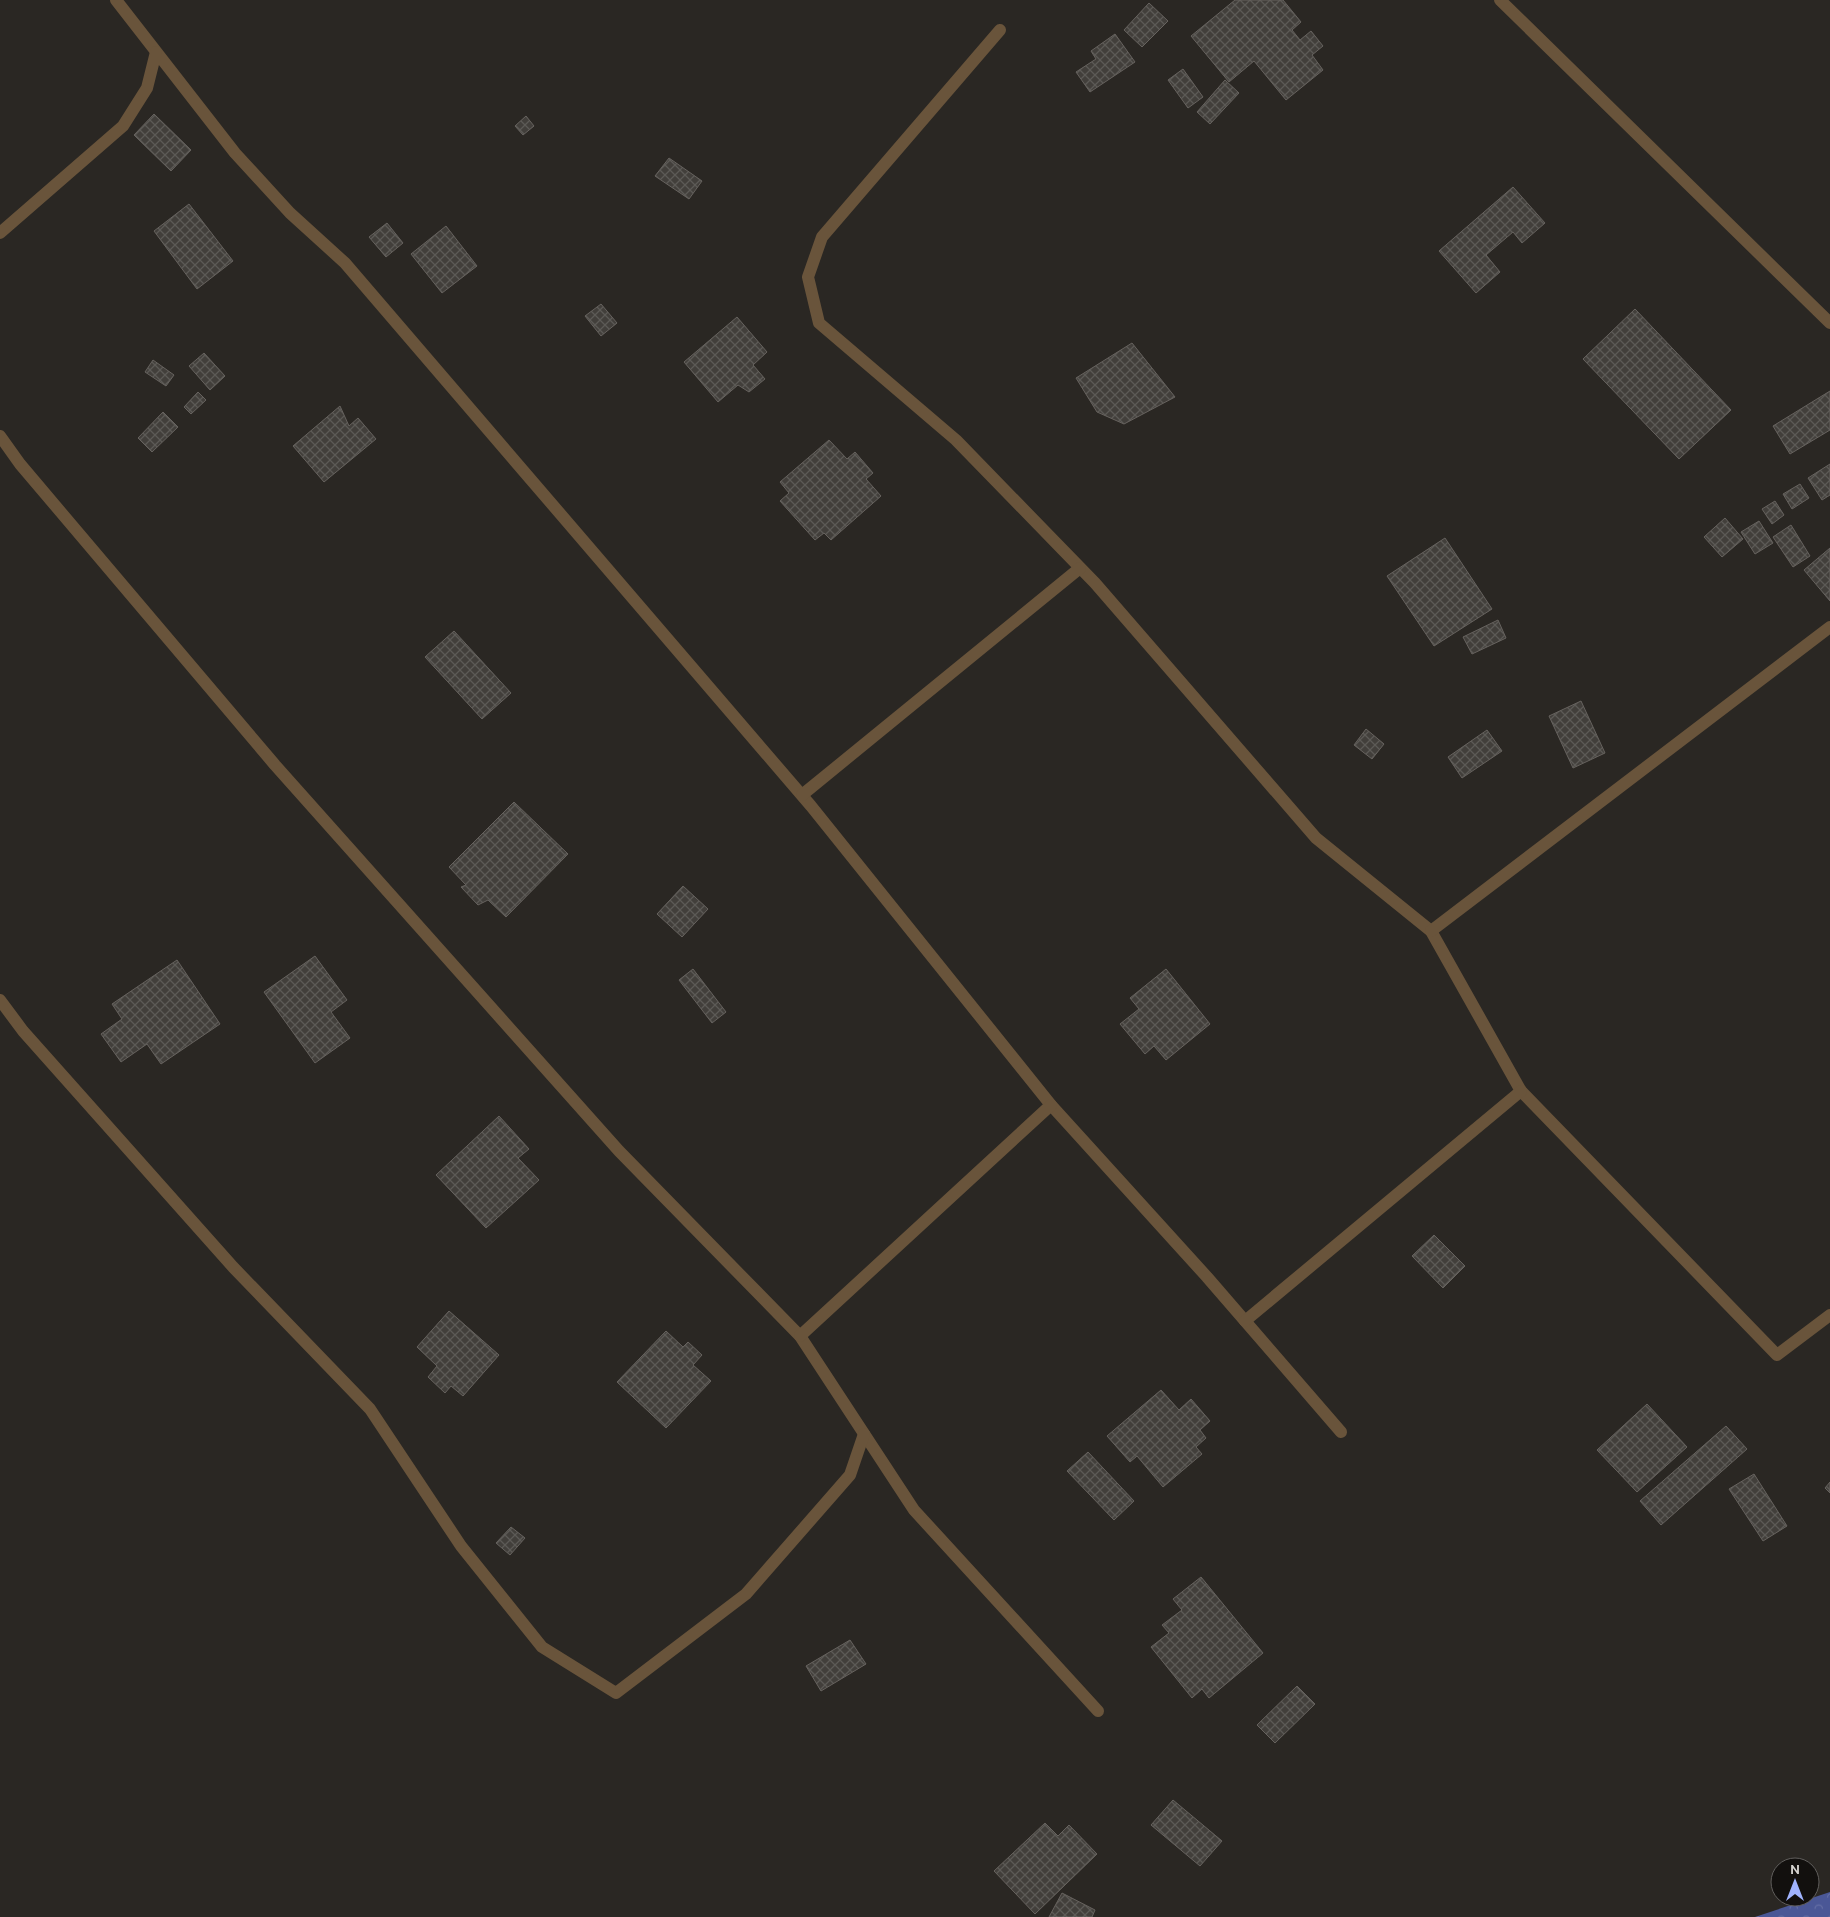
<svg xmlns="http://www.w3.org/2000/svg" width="1830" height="1917" viewBox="0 0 1830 1917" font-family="Overpass,sans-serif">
	<defs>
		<pattern id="forest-crowns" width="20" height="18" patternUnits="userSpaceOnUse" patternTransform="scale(1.25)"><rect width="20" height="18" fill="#4a5796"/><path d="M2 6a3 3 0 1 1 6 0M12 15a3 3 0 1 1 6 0" fill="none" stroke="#636ea4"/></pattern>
		<pattern id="building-cross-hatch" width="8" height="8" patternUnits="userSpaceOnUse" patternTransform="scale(1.25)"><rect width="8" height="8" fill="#423f3b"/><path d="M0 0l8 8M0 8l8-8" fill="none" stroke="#5c5a56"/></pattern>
	</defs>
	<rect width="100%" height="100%" fill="#2a2723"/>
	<!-- forest -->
	<polygon fill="url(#forest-crowns)" points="1830,1892 1830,1917 1755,1917"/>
	<!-- building -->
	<g fill="url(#building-cross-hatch)" stroke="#66625e">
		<polygon points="1235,0 1283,0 1301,22 1292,30 1300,40 1311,31 1323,46 1312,55 1323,70 1286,100 1254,61 1229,82 1191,36"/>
		<polygon points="1149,3 1168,21 1142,47 1124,30"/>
		<polygon points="1115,34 1135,62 1090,92 1076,72 1096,59 1091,51"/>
		<polygon points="1183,69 1203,97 1188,108 1168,80"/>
		<polygon points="1225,80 1239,93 1210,124 1197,112"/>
		<polygon points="154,114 191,150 171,171 134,135"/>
		<polygon points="526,116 534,126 523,135 515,126"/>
		<polygon points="669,158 702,181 689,199 655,176"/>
		<polygon points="1513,187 1545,223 1522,243 1513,232 1486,255 1500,272 1476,293 1439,251"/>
		<polygon points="189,204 233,261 197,289 154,231"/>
		<polygon points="387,223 403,243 386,257 369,237"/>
		<polygon points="446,226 477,266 442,293 411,254"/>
		<polygon points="601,304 617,323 601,336 585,316"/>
		<polygon points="1635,309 1731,410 1679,459 1583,359"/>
		<polygon points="737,317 767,352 753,365 765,379 749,392 738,385 718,402 684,362"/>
		<polygon points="1132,343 1175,397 1124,424 1097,412 1076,378"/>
		<polygon points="204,353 225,376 210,390 189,366"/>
		<polygon points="153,360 174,375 166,386 145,372"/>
		<polygon points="1830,391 1830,430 1790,454 1773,426"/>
		<polygon points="198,392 206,400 191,414 184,407"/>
		<polygon points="340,406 349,426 358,418 376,439 324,482 293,446"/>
		<polygon points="163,412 178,427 152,452 138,438"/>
		<polygon points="829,440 847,459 855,452 873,473 866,479 881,496 831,540 824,533 815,540 780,501 789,493 780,482"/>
		<polygon points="1830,464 1830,495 1822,500 1808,478"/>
		<polygon points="1800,484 1809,498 1792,509 1783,494"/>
		<polygon points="1775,501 1784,515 1772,524 1762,509"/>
		<polygon points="1725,518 1743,539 1722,557 1704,537"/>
		<polygon points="1759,521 1773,543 1755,554 1741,532"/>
		<polygon points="1791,525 1810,556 1793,567 1773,537"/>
		<polygon points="1445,538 1492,609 1434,646 1387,576"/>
		<polygon points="1830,548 1830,601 1804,570"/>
		<polygon points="1498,620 1506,638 1472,654 1463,637"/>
		<polygon points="454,631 511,693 482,719 425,657"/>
		<polygon points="1581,701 1605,753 1573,768 1549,716"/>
		<polygon points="1366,729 1384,744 1372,759 1354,745"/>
		<polygon points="1487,730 1502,751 1462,778 1448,757"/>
		<polygon points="514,802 568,854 506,917 488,900 478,905 461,887 466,885 449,867"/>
		<polygon points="683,886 708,909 682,937 657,914"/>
		<polygon points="315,956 347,1000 331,1012 350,1038 315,1063 264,992"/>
		<polygon points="177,960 220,1024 161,1064 147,1044 121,1062 101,1034 122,1019 112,1004"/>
		<polygon points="693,969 726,1012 712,1023 679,980"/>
		<polygon points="1166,969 1210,1024 1166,1060 1154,1046 1145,1054 1120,1024 1139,1009 1130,998"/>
		<polygon points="499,1116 529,1149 518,1158 539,1180 486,1228 436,1175"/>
		<polygon points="1434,1235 1465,1266 1443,1288 1412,1256"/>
		<polygon points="449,1311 499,1355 463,1396 451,1386 445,1393 428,1377 437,1366 417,1347"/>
		<polygon points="666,1331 683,1347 688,1342 702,1355 693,1365 711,1381 666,1428 617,1382"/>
		<polygon points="1161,1390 1179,1410 1191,1399 1210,1421 1200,1430 1206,1438 1196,1447 1202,1454 1163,1487 1137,1456 1130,1462 1107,1436"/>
		<polygon points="1647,1404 1687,1447 1637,1492 1597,1450"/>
		<polygon points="1726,1426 1747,1449 1661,1525 1640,1501"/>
		<polygon points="1088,1452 1134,1501 1114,1520 1067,1471"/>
		<polygon points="1754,1474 1787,1526 1763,1541 1729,1489"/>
		<polygon points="1830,1482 1830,1493 1825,1488"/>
		<polygon points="511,1527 525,1538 510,1555 496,1543"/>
		<polygon points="1201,1577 1263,1653 1209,1698 1202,1689 1192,1698 1151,1647 1169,1633 1162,1625 1182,1610 1173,1599"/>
		<polygon points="850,1640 866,1664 821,1691 806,1666"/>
		<polygon points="1297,1686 1315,1704 1275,1743 1257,1725"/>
		<polygon points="1173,1800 1222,1841 1200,1866 1151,1825"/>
		<polygon points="1045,1823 1058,1836 1069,1825 1097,1854 1035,1914 994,1871"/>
		<polygon points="1062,1893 1095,1910 1092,1917 1049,1917"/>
	</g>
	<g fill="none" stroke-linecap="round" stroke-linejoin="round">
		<!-- minor -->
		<g stroke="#69543b" stroke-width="12">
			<polyline points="116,0 235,153 290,213 345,263 811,806 1051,1105 1207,1277 1341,1432"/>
			<polyline points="1500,0 1830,323"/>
			<polyline points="1000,30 822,237 808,277 819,323 956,440 1095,583 1316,838 1431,931 1521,1091 1777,1355 1830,1315"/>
			<polyline points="0,233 123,126 147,88 156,52"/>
			<polyline points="0,436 20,464 275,765 619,1151 800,1336 914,1510 1098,1711"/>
			<polyline points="802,795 1080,568"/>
			<polyline points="1431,931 1830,627"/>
			<polyline points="0,1000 23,1031 233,1267 370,1409 461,1546 542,1647 616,1693 746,1594 850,1475 864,1434"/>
			<polyline points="1245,1321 1521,1091"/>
			<polyline points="800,1336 1051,1105"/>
		</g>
	</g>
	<!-- north arrow -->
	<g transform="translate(1795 1882)"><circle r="24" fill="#12100e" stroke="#605e5c"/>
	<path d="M0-4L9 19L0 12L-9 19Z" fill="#a0b3fd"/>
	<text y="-8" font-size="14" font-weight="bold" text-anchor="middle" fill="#d5d3d0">N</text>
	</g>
</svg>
